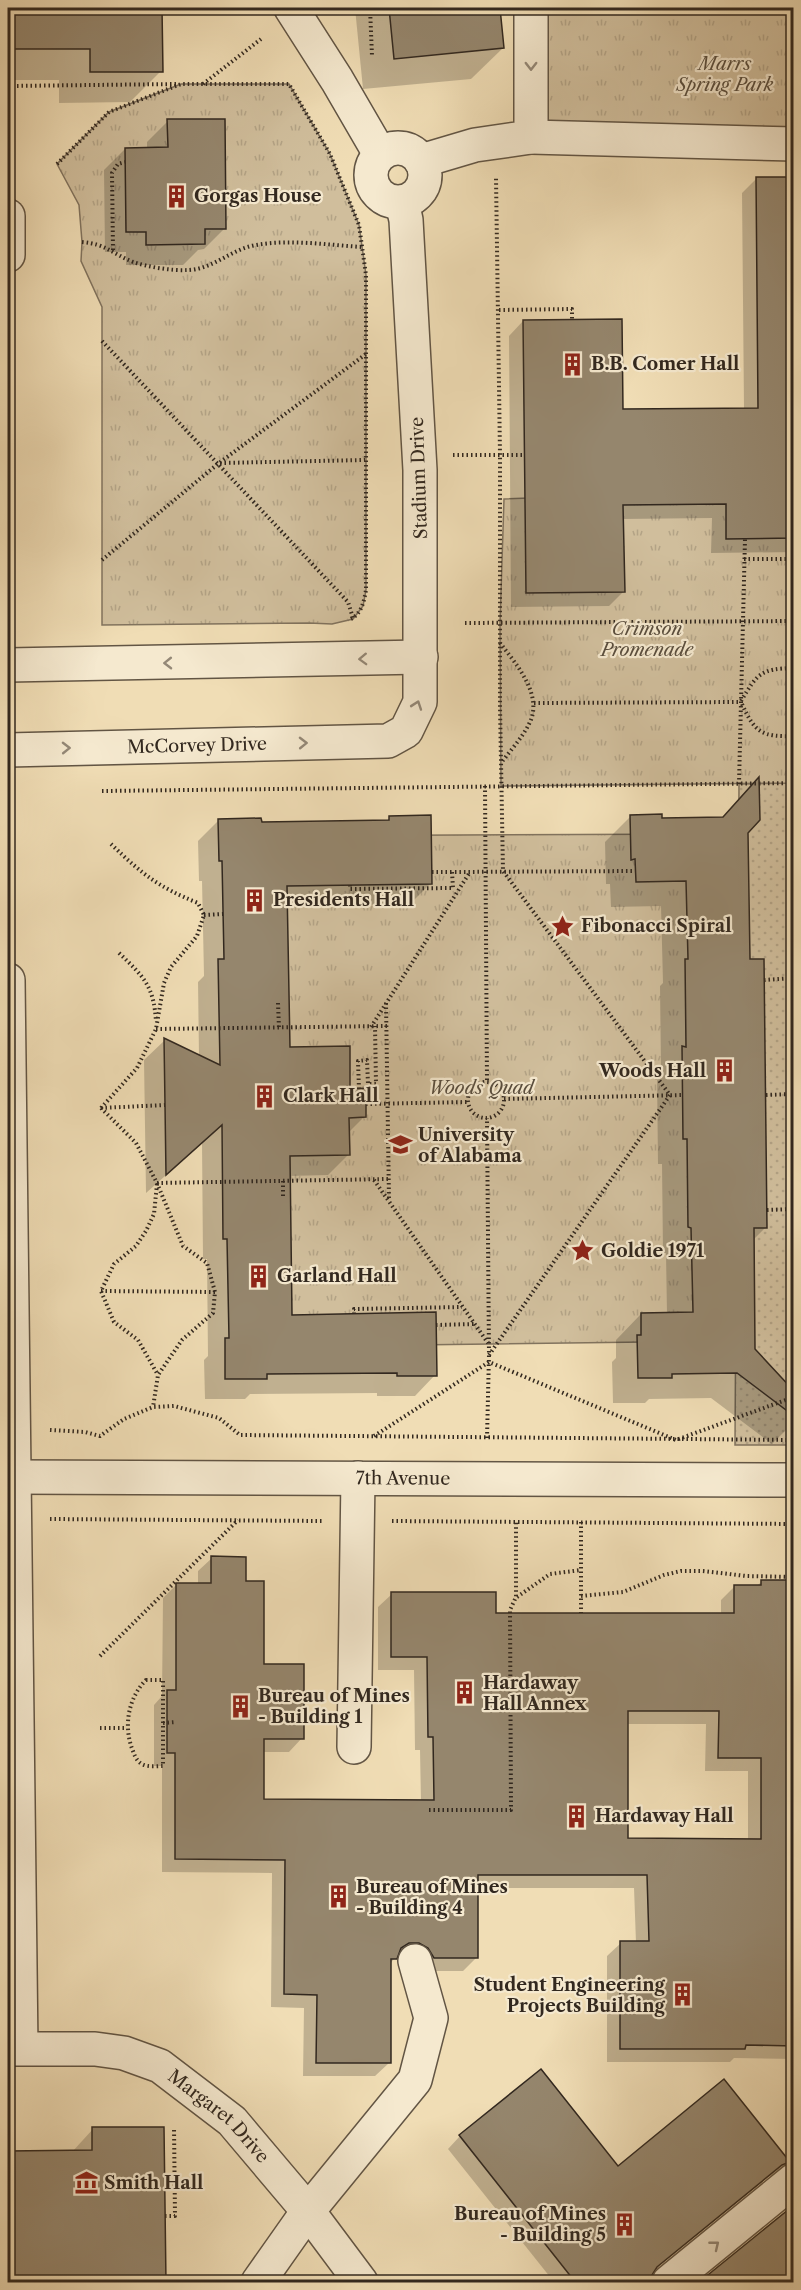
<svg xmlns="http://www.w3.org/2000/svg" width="801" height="2290" viewBox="0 0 801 2290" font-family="'Libre Caslon Text',serif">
	<defs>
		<pattern id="grass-dots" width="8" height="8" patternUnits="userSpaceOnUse" patternTransform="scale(1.5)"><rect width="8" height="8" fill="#d0be9c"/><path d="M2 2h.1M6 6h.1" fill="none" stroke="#b3a386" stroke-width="1.8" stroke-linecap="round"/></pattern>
		<pattern id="park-tufts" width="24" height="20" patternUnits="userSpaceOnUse" patternTransform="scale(1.5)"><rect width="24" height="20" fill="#d0be9c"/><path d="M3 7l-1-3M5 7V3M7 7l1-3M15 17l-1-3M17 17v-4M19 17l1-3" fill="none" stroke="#b3a386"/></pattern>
	</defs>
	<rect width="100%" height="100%" fill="#f0ddb5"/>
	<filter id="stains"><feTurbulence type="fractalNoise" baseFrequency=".00333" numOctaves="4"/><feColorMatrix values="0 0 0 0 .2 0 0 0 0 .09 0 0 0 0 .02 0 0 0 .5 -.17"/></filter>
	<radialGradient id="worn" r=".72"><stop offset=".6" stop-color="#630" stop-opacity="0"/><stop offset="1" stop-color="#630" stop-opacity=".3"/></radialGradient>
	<!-- grass -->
	<polygon fill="url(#grass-dots)" stroke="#81735e" stroke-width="1.5" points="793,783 793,1445 735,1445 739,784"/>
	<!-- park -->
	<g fill="url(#park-tufts)" stroke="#81735e" stroke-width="1.5">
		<polygon points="531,8 793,8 793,144 531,137"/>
		<polygon points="181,84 289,84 330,154 359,225 366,275 366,590 363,606 353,619 332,624 309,623 102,625 102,307 81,261 82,242 79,205 57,164 109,112"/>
		<polygon points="793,494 793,783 501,786 500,624 504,499 587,496"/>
		<polygon points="716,834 724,1341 246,1347 239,836"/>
	</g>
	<!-- shadow -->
	<g fill="#0003" fill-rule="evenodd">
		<polygon points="8,8 161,8 161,71 130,102 59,103 59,80 8,80"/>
		<polygon points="355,8 499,8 503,48 471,79 363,89"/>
		<polygon points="168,121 225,228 204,249 198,250 183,265 126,265 126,252 105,252 104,170 125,149 147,149 147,142"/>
		<polygon points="794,178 794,552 711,553 712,518 622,519 623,592 609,606 511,607 509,336 523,321 621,411 744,409 742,193 756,179"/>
		<polygon points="758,780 747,832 748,961 766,1227 752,1241 753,1350 794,1394 794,1422 772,1444 711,1398 649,1399 645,1403 613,1403 612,1362 616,1358 616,1340 641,1314 667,1314 666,1253 663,1253 662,1164 658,1164 657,1074 661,1069 660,986 663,983 661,906 611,907 610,884 606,884 605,842 631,816 661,819 721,819"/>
		<polygon points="390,817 431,883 410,904 286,906 288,1049 349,1091 365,1116 348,1133 349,1154 328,1175 288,1176 290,1316 435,1375 415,1396 377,1396 377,1393 250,1394 245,1399 205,1399 204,1360 208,1356 207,1259 203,1259 202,1143 146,1193 144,1060 165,1040 199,1057 198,982 204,976 202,881 199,881 198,841 219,820 260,824 386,822"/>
		<path d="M212 1558 244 1583 262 1666 302 1738 289 1752H262V1801L421 1802 420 1750H415L414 1670H378V1607L392 1594 495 1614 721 1615V1600L735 1586H757L762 1581 794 1582V2059L734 2058 730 2062H607V1956L621 1943H636L634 1888H477V1957L463 1971H420L405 1956H396L390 1964 389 2063 375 2076H303L304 2008 271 2007 272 1873 162 1872V1766H154V1705L162 1696 163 1598 176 1585H198V1571ZM627 1724H706L705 1771H748V1840H627Z"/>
		<polygon points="541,2072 617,2168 788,2162 776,2174 768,2177 652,2272 649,2282 554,2282 448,2149 460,2136"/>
		<polygon points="93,2129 164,2282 8,2282 8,2153 72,2152"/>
	</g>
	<!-- building -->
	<g fill="#95866d" stroke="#32281f" stroke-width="1.5" fill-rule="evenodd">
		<polygon points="8,8 162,8 163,72 90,72 90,49 8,49"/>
		<polygon points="389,8 500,8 504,48 394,59"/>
		<polygon points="167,119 225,119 226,229 205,229 205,244 146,245 146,232 126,232 125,148 168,147"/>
		<polygon points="756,177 794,177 794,538 726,539 726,504 623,505 625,592 526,593 523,320 622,319 623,409 758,408"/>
		<polygon points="759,777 760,820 748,833 750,959 764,959 767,1228 754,1228 755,1349 794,1391 794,1416 737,1373 672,1374 672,1378 638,1378 637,1335 641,1335 641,1313 693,1312 691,1228 688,1227 687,1139 683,1139 682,1046 686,1047 685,959 688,959 686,881 636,882 635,859 631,860 630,815 662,814 662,818 723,817"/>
		<polygon points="431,815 432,884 287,886 290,1047 350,1046 350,1089 366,1088 366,1117 349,1118 350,1155 290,1156 292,1315 436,1312 437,1376 397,1376 397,1373 267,1374 267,1379 225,1379 225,1338 229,1338 227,1239 223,1239 222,1125 166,1175 165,1105 164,1038 220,1065 218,959 224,959 222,861 219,861 218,819 261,818 262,822 389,820 389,816"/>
		<path d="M211 1556 246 1557V1581H264V1664H304V1739H264V1799L434 1800 433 1737H428L427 1657H391V1592H496V1613H734V1585H761V1580H794V2046L746 2045 745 2049H620V1941H649L647 1875H478V1958H434L428 1948 419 1943H409L401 1948 397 1959H391V2063H316L317 1995 284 1994 285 1860 175 1859V1753H167V1690H176V1583H211ZM628 1711H719L718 1758H761V1839L628 1838Z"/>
		<polygon points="541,2069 618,2166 724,2079 790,2162 782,2165 657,2267 652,2275 651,2283 576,2283 459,2135"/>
		<polygon points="92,2127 164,2127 166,2283 8,2283 8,2151 92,2150"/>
		<polygon points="794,2205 794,2283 698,2283"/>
	</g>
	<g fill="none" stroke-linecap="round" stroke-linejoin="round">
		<defs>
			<g id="minor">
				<polyline points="291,8 337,80 380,154"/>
				<polyline points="531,137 794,144"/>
				<circle cx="398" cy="175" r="27"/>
				<polyline points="421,161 475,145 531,137 531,8"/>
				<polyline points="8,216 8,255"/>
				<polyline points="8,665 421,657"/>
				<path id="s1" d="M8 750 388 741 406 731 420 702V470L406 220 402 202"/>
				<polyline points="8,980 21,2048"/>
				<path id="s2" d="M13 1477 794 1480"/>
				<polyline points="354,1747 358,1478"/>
				<path id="s3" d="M8 2049H95L124 2053 160 2066 232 2121 308 2211 361 2282"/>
				<polyline points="258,2282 308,2211 415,2080 431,2018 415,1961"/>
				<polyline points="669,2282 794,2180"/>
			</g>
		</defs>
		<!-- minor casing -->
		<use href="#minor" stroke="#625544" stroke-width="36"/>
		<!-- path -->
		<g stroke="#32281f" stroke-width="4" stroke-dasharray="1.5 3" stroke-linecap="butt">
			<polyline points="370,8 372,56"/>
			<polyline points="203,84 261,39"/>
			<polyline points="8,86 178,84"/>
			<path d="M57 164 109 112 181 84H289L330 154 359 225 366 275V590C364 602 361 616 348 620"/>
			<path d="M82 242C106 244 113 254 133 262 148 267 172 271 188 270 214 269 231 249 256 245 290 239 328 245 362 247"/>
			<polyline points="113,250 112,173 118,164 125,162"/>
			<polyline points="499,310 572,309 572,319"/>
			<polyline points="102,341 348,602 353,618"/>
			<polyline points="453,455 525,455"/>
			<polyline points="220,463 365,460"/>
			<polyline points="744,559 794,559"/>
			<polyline points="102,560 219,463 366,354"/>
			<polyline points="465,623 794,621"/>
			<path d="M500 643C517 665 544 696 529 724 522 738 510 751 501 763"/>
			<path d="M741 701C758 673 760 669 794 668"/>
			<polyline points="534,703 741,702"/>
			<path d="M742 704C755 733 762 737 794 736"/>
			<polyline points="739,784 745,539"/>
			<polyline points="485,786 487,1082"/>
			<polyline points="102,791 794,783"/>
			<polyline points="432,872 452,872"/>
			<polyline points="350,885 350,889 453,888 452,872 636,871"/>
			<polyline points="204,915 223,914"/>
			<path d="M119 953C144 977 154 986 156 1022"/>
			<polyline points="764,980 794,978"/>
			<polyline points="278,1003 279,1028"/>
			<polyline points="386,1003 389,1200"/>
			<polyline points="371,1027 470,872"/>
			<polyline points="156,1029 387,1026"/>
			<circle cx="486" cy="1100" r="18"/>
			<polyline points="359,1089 358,1061 367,1060 368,1084 376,1084 375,1026"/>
			<polyline points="766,1095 794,1094"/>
			<polyline points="504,1099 683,1095"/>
			<polyline points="366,1104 468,1102"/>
			<polyline points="101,1108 136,1143 157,1183 183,1246 207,1263 215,1292 213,1313 182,1340 158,1375 153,1407"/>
			<path d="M101 1108 137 1068 156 1029 164 983 171 967 197 936 204 915 198 903C158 887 142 874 111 844"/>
			<polyline points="101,1108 165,1105"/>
			<polyline points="374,1180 488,1343"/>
			<polyline points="283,1181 283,1196"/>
			<polyline points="157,1183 389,1179"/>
			<polyline points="157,1184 154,1214 146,1231 136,1246 114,1264 101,1291 114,1322 138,1340 158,1375"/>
			<polyline points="767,1210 794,1209"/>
			<polyline points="101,1291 215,1292"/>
			<polyline points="354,1314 354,1309 462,1307"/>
			<polyline points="436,1325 474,1324"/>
			<polyline points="489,1355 670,1095 503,871 500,707 500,455 496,178"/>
			<polyline points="50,1430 85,1432 100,1436 124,1419 153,1407 174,1406 219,1418 240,1435 794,1440"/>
			<polyline points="374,1436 489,1362 676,1440 794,1397"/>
			<polyline points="487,1438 489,1355 487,1118"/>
			<polyline points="50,1519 322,1521"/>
			<polyline points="392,1521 794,1524"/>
			<polyline points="581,1522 581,1613"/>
			<polyline points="581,1596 623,1592 664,1575 681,1571 703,1571 746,1576 794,1577"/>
			<polyline points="517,1597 550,1574 581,1570"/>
			<polyline points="100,1656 238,1520"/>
			<path d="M146 1680H163V1766C157 1766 149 1767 144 1765 138 1763 135 1757 133 1751 123 1727 128 1698 146 1680Z"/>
			<polyline points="163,1723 176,1722"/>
			<polyline points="100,1728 126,1728"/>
			<polyline points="429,1810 511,1810 510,1610 516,1597 516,1522"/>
			<polyline points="10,2118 10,2151"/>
			<polyline points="165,2216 175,2216 174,2127"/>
		</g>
		<!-- minor -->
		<use href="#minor" stroke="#f5e9cf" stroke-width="33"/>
	</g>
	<!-- one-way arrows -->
	<defs><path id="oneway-chevron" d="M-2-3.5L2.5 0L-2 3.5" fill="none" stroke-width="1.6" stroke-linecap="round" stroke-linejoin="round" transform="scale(1.5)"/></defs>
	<g stroke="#948877">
		<use href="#oneway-chevron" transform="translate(531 66) rotate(90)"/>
		<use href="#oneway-chevron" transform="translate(363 659) rotate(178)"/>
		<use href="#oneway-chevron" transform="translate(168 663) rotate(179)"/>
		<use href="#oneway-chevron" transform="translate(417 705) rotate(-71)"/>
		<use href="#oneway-chevron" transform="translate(303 743) rotate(-1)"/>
		<use href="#oneway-chevron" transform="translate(66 748) rotate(-1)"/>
		<use href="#oneway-chevron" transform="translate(715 2245) rotate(-39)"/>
	</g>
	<!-- icons -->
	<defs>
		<symbol id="building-bare" viewBox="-9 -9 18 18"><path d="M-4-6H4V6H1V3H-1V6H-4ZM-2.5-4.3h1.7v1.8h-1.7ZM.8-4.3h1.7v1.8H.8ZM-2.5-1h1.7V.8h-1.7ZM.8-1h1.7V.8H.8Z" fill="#8f2418" stroke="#f5e9cf" stroke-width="2.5" paint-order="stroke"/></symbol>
		<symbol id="sight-bare" viewBox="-9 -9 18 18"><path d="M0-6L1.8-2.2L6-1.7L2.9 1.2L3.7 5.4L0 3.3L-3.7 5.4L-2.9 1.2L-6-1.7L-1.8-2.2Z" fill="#8f2418" stroke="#f5e9cf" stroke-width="2.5" paint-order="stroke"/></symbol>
		<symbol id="university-bare" viewBox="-9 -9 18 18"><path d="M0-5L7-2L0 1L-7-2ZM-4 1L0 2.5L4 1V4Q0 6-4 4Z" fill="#8f2418" stroke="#f5e9cf" stroke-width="2.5" paint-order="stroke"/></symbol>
		<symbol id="museum-bare" viewBox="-9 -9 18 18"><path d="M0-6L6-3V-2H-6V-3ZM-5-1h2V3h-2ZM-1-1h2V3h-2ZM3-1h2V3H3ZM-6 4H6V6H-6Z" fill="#8f2418" stroke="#f5e9cf" stroke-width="2.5" paint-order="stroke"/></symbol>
	</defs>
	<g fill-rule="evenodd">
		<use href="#building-bare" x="160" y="180" width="33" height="33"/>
		<use href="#building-bare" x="556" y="348" width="33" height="33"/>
		<use href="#building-bare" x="238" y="884" width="33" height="33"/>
		<use href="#sight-bare" x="546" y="910" width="33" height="33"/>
		<use href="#building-bare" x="708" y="1054" width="33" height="33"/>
		<use href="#building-bare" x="248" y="1080" width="33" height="33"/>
		<use href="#university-bare" x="384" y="1128" width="33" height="33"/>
		<use href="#sight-bare" x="566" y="1234" width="33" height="33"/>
		<use href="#building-bare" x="242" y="1260" width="33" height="33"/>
		<use href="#building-bare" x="448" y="1676" width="33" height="33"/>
		<use href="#building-bare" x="224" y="1690" width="33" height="33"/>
		<use href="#building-bare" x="560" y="1800" width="33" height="33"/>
		<use href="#building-bare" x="322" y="1880" width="33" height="33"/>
		<use href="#building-bare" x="666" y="1978" width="33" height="33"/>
		<use href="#museum-bare" x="70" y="2166" width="33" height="33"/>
		<use href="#building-bare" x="608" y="2208" width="33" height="33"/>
	</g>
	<g text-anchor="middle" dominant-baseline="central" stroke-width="4.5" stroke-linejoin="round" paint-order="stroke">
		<!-- park labels -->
		<g font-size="18" font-style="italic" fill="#5a4e3e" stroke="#f5e9cf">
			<text x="725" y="64">Marrs<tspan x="725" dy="21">Spring Park</tspan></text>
			<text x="647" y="629">Crimson<tspan x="647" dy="21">Promenade</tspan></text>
			<text x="481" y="1088">Woods Quad</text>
		</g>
		<!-- poi labels -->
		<g font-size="18" font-weight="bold" fill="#32281f" stroke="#f5e9cf" text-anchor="start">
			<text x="194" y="196">Gorgas House</text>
			<text x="591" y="364">B.B. Comer Hall</text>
			<text x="273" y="900">Presidents Hall</text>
			<text x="581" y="926">Fibonacci Spiral</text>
			<text x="706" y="1071" text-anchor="end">Woods Hall</text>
			<text x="283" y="1096">Clark Hall</text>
			<text x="418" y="1135">University<tspan x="418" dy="21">of Alabama</tspan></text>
			<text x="601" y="1251">Goldie 1971</text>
			<text x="277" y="1276">Garland Hall</text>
			<text x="483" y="1683">Hardaway<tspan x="483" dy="21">Hall Annex</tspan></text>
			<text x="258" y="1696">Bureau of Mines<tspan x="258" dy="21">- Building 1</tspan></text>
			<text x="595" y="1816">Hardaway Hall</text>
			<text x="356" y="1887">Bureau of Mines<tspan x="356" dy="21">- Building 4</tspan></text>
			<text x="665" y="1985" text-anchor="end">Student Engineering<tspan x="665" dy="21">Projects Building</tspan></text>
			<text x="104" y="2183">Smith Hall</text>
			<text x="606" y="2214" text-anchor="end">Bureau of Mines<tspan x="606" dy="21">- Building 5</tspan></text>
		</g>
		<!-- street labels -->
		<g font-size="18" fill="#32281f" stroke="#f5e9cf">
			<text transform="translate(419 478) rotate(-92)">Stadium Drive</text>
			<text stroke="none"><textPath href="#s1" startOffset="189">McCorvey Drive</textPath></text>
			<text stroke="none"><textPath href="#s2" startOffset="390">7th Avenue</textPath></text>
			<text stroke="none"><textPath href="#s3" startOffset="232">Margaret Drive</textPath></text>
		</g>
	</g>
	<!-- margin -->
	<rect width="801" height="2290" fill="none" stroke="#f0ddb5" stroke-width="30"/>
	<rect x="9" y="9" width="783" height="2272" fill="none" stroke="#32281f" stroke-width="3"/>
	<rect x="15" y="15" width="771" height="2260" fill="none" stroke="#32281f" stroke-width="1.5"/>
	<rect width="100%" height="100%" filter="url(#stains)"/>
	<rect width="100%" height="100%" fill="url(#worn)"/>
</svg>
